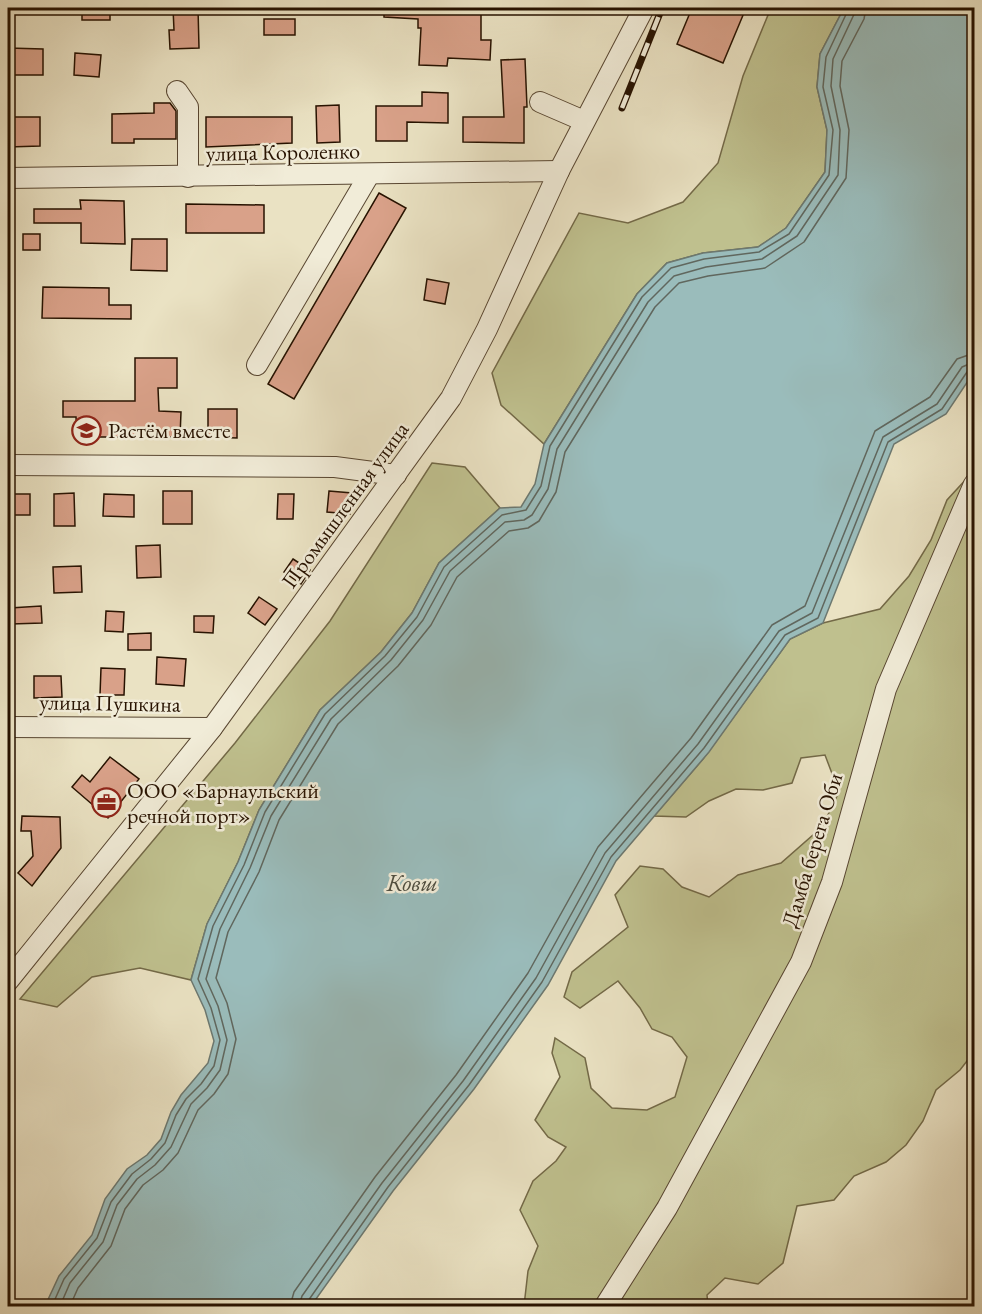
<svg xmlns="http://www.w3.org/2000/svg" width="982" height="1314" viewBox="0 0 982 1314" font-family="'EB Garamond',serif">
	<rect width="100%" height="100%" fill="#eae2c3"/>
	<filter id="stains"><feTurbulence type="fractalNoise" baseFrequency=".00333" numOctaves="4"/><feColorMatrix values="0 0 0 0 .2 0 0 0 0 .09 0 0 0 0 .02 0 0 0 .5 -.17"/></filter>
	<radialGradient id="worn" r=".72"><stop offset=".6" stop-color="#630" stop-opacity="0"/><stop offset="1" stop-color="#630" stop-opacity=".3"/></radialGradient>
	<!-- green -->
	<g fill="#bfc08e" stroke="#736947" stroke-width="1.5">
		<polygon points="768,8 844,8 820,54 817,87 827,130 825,172 786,228 758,247 703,253 667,263 637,294 544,444 501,405 492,373 579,213 628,223 683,202 718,163 743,76 768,15"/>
		<polygon points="432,463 465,467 500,508 439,563 412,613 381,652 320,710 259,810 238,862 207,924 191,980 140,968 92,977 57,1007 20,999 235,743 330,621"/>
		<polygon points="969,476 974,476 974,1052 960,1070 936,1090 923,1121 906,1145 886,1162 854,1176 834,1200 797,1206 783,1263 758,1284 725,1278 707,1295 708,1306 524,1306 528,1271 538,1246 520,1210 533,1181 556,1161 566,1147 548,1137 535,1120 560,1077 552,1053 555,1038 585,1058 591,1088 612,1108 647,1110 675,1097 687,1057 672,1037 652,1029 640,1008 618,981 580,1008 564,997 572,972 628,927 615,895 640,866 663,869 682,887 709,897 738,875 781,863 822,827 839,792 825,755 801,758 792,783 763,790 736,789 709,801 686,817 654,816 703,759 790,639 823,623 880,609 909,576 931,540 947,500"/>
	</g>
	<!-- water -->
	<polygon fill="#9abcbb" stroke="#6c7870" stroke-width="1.5" points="844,8 974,8 974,372 946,414 894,444 823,623 790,639 709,752 616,861 548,985 474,1089 393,1191 311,1306 45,1306 59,1276 92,1235 105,1199 127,1169 147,1155 161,1139 171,1112 181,1095 208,1063 214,1041 205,1010 191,980 207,924 238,862 259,810 320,710 381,652 412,613 439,563 500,508 521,507 535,484 544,444 637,294 667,263 703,253 758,247 786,228 825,172 827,130 817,87 820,54"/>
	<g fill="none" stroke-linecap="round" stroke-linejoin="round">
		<!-- shore -->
		<g stroke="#60675e" stroke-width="1.5">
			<polyline points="52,1306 64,1279 97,1238 111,1202 132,1174 151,1159 165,1143 176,1115 186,1099 201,1084 214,1066 220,1040 211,1008 198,979 213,926 244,865 265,812 325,714 385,656 417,617 444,567 502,515 526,510 541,486 550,446 642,297 671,268 704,259 759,252 789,234 829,175 833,130 823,87 826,57 849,8"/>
			<polyline points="60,1306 70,1283 103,1242 117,1205 137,1179 155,1165 171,1147 191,1104 207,1088 220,1070 227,1040 218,1006 206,979 220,929 250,868 271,816 331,719 391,660 423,620 450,571 505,522 524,520 532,515 548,489 557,449 648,302 674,276 706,267 762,259 797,236 838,175 840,130 831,86 833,59 857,8"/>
			<polyline points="70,1306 78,1288 111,1246 125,1209 143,1185 163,1170 178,1153 198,1110 214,1094 228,1074 236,1039 227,1003 216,978 228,932 259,872 279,820 338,724 398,666 431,625 457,577 509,531 528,528 539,521 556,492 565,452 655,307 679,283 708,276 765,268 804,242 846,178 849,130 840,86 842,61 864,19 866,8"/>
			<polyline points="290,1306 294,1292 375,1177 456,1075 528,973 598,847 691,738 772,625 805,606 875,431 930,397 957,359 974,353"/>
			<polyline points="299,1306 302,1296 382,1183 463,1081 536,978 605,853 698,744 779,631 812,613 883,437 937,404 962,367 974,362"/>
			<polyline points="307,1306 308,1301 388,1187 469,1085 542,982 611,857 704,748 785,635 818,618 888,442 942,409 967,372 974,369"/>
		</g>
	</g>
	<!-- building -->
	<g fill="#d9a189" stroke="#271200" stroke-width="1.5">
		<rect x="82" y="8" width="28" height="12"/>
		<polygon points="173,8 198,8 199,48 170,49 169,30 174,30"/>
		<polygon points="384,8 481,9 481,40 491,40 490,60 448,58 447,66 419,65 421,28 418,28 418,19 384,17"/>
		<polygon points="692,8 746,8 723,63 677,44"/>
		<rect x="264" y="19" width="31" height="16"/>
		<polygon points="8,48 43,49 43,75 8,75"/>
		<polygon points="75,53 101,55 99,77 74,75"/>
		<polygon points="525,59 527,107 524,107 524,143 463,142 463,117 504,117 501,60"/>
		<polygon points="422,92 448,93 448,123 407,122 407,141 376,141 376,106 422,106"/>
		<polygon points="154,103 170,103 176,111 176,139 134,139 134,143 112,143 112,114 154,113"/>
		<polygon points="339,105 340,142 317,143 316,106"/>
		<polygon points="8,117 40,117 40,146 8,147"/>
		<polygon points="206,117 292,117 292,143 206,147"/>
		<polygon points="379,193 406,208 294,399 268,384"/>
		<polygon points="80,200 124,201 125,244 81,243 81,223 34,223 34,209 81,209"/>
		<polygon points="186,204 264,205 264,233 186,233"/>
		<rect x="23" y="234" width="17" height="16"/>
		<polygon points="132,239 167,239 167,271 131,270"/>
		<polygon points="427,279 449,283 445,304 424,300"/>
		<polygon points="43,287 109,288 109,305 131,305 131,319 42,318"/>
		<polygon points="135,358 177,358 177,388 158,388 159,411 181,412 180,437 77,437 76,417 63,417 63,401 135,401"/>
		<polygon points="208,409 237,409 237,438 208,437"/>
		<rect x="163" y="491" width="29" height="33"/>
		<polygon points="329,491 352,493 350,514 327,512"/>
		<polygon points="74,493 75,526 54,526 54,494"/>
		<polygon points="11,494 30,494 30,515 12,515"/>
		<polygon points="104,494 134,495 134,517 103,516"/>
		<polygon points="278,494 294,494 293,519 277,519"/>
		<polygon points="160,545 161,577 137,578 136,546"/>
		<polygon points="293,559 310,570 301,584 284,572"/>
		<polygon points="81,566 82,592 54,593 53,567"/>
		<polygon points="259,597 277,609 265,625 248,613"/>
		<polygon points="41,606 42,623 11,624 10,608"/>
		<polygon points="106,611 124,612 123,632 105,631"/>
		<polygon points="194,616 214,616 213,633 194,632"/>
		<polygon points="151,633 151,650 128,650 128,634"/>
		<polygon points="157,657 186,659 184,686 156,684"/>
		<polygon points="101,668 125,669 124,695 100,695"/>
		<polygon points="34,676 61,676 62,697 34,698"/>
		<polygon points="110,757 139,779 108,818 72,787 82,775 90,782"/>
		<polygon points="22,816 60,817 61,848 32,886 18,873 33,856 31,831 21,831"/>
	</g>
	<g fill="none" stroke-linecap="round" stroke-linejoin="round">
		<defs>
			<g id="minor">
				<polyline points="177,91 188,107 188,177"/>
				<polyline points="540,102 584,121"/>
				<polyline points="8,178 559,171"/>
				<polyline points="257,365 369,175"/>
				<polyline points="8,465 335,467 396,475"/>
				<polyline points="8,727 212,728"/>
				<polyline points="8,981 212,728 451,398 487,329 559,171 644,8"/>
				<polyline points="605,1306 667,1208 801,962 832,882 886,689 974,484"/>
			</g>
		</defs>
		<!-- minor casing -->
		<use href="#minor" stroke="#584631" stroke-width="22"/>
		<!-- minor -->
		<use href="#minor" stroke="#f1ecd8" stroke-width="20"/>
		<defs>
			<polyline id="rail" points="622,108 662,8"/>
		</defs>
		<!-- rail casing -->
		<use href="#rail" stroke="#271200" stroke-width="7"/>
		<!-- rail -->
		<use href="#rail" stroke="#f1ecd8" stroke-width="4.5" stroke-dasharray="14" stroke-linecap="butt"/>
	</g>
	<!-- icons -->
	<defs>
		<symbol id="school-ring" viewBox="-11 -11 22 22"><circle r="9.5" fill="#f1ecd8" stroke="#8f2418" stroke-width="1.5"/><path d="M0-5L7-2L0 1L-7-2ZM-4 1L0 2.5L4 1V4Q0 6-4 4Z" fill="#8f2418"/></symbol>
		<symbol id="office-ring" viewBox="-11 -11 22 22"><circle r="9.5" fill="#f1ecd8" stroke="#8f2418" stroke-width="1.5"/><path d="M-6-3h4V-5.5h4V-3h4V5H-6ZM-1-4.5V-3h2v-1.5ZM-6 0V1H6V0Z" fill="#8f2418"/></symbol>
	</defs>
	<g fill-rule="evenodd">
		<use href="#school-ring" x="70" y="414" width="33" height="33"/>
		<use href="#office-ring" x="90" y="786" width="33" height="33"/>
	</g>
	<g text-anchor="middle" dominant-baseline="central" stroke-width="5" stroke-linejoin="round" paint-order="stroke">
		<!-- street labels -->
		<g font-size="22" fill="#271200" stroke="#f1ecd8">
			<text transform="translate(283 152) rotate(-1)">улица Короленко</text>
			<text transform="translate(345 505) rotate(-54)">Промышленная улица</text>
			<text transform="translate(110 703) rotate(1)">улица Пушкина</text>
			<text transform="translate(812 850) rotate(-73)">Дамба берега Оби</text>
		</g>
		<!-- poi labels -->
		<g font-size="22" fill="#271200" stroke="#f1ecd8" text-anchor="start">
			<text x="108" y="430">Растём вместе</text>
			<text x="127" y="790">ООО «Барнаульский<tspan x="127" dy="25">речной порт»</tspan></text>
		</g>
		<!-- water labels -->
		<g font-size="24" font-style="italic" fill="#4f4e41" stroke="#f1ecd8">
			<text x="412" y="882">Ковш</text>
		</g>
	</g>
	<!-- margin -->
	<rect width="982" height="1314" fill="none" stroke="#eae2c3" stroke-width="30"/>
	<rect x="9" y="9" width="964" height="1296" fill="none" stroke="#271200" stroke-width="3"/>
	<rect x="15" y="15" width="952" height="1284" fill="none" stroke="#271200" stroke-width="1.5"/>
	<rect width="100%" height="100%" filter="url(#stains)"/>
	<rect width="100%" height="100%" fill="url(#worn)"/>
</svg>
